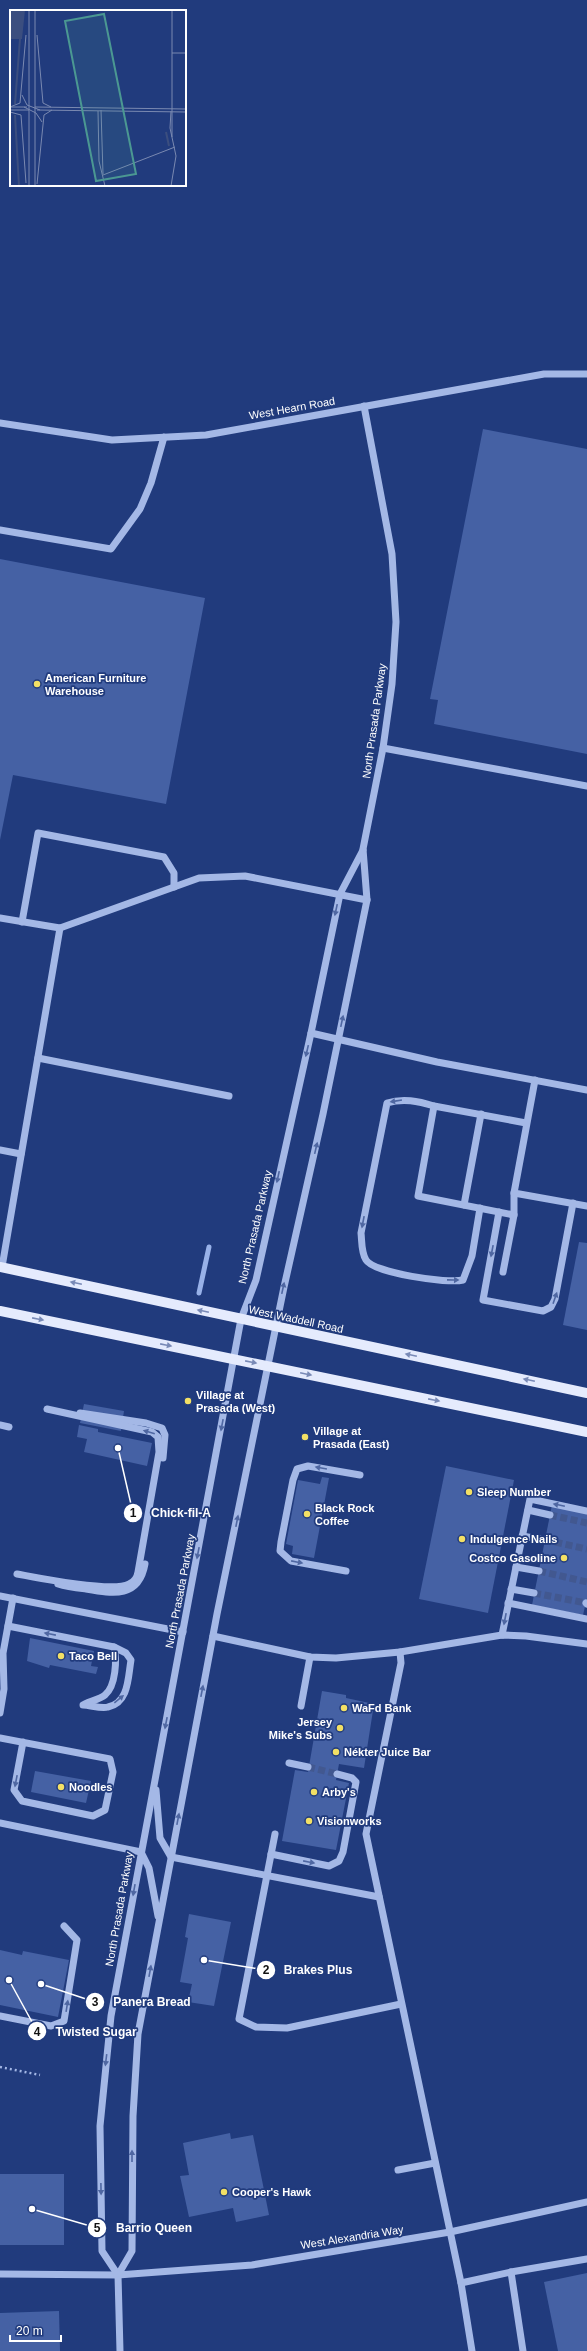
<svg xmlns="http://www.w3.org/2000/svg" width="587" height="2351" viewBox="0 0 587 2351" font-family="Arial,sans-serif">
	<rect width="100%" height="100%" fill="#213b7d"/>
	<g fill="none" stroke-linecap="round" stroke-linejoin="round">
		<!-- stream -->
		<polyline stroke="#98b1e8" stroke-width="5" points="199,1293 209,1247"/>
	</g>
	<!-- building -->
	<g fill="#4561a4">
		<polygon points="483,429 587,449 587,754 434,724 438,700 430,699"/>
		<polygon points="0,559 205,598 166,804 13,775 0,840"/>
		<polygon points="579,1242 587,1243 587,1330 563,1325"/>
		<polygon points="84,1404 124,1411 121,1431 80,1423"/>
		<polygon points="79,1425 98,1429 98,1432 152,1443 147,1466 84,1452 87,1439 77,1437"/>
		<polygon points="446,1466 514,1480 488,1613 419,1599"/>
		<polygon points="322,1477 329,1478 314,1558 292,1554 293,1546 286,1544 298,1480 320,1484"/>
		<polygon points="552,1505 587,1512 587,1598 583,1615 532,1605"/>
		<polygon points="30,1638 94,1651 91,1666 98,1667 96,1674 50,1665 49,1668 27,1661"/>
		<polygon points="322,1691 346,1695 346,1698 374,1704 364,1768 339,1764 336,1780 349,1783 336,1850 282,1841 295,1770 308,1772"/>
		<polygon points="35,1771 91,1781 86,1803 31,1792"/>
		<polygon points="189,1914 231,1922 214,2006 188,2002 192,1984 180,1982 188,1938 185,1937"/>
		<polygon points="0,1950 22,1955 23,1951 69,1960 58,2017 0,2005"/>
		<polygon points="230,2133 231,2139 253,2135 269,2215 236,2222 233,2208 189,2217 180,2176 189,2175 183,2143"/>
		<rect x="0" y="2174" width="64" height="71"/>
		<polygon points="587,2273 587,2351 558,2351 544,2282"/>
		<polygon points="59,2311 60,2351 0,2351 0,2313"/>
	</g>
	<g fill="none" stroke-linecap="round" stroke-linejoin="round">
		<!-- minor-tunnel -->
		<g stroke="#425890" stroke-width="7" stroke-dasharray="7 3.5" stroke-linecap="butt">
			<polyline points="550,1515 587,1523"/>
			<polyline points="545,1540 587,1549"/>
			<polyline points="539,1571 587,1582"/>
			<polyline points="534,1593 586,1603"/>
			<polyline points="308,1767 337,1774"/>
		</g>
		<!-- path -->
		<polyline stroke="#a4b8e6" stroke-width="2.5" stroke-dasharray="2 3" stroke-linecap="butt" points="0,2067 40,2075"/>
		<!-- minor -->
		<g stroke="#a4b8e6" stroke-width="7">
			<polyline points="0,423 112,440 206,435 544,374 587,374"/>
			<polyline points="0,530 111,549 140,509 151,483 164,437"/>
			<polyline points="383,748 587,786"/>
			<polyline points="0,918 60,928 2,1267"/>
			<polyline points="22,922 38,833 164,857 174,873 174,887"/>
			<polyline points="60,928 199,878 245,876 367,900"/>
			<polyline points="311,1033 437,1062 587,1090"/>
			<polyline points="38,1058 229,1096"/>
			<polyline points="535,1080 514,1193 587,1206"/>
			<path d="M434 1106C418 1101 403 1098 387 1103L361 1233C362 1241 361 1252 366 1260 374 1273 448 1284 463 1280L472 1256 480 1208"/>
			<polyline points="0,1150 21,1154"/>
			<polyline points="514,1193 514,1215 418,1196 434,1106 526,1123"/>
			<polyline points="464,1205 481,1114"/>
			<polyline points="499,1212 483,1300 543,1311 551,1307 555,1299 573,1203"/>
			<polyline points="503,1272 514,1215"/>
			<polyline points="80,1413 146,1423 162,1428 165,1435 163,1458"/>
			<polyline points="0,1425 9,1427"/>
			<polyline points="528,1510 550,1515"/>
			<polyline points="522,1536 545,1540"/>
			<polyline points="516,1567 539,1571"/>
			<polyline points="346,1571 291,1561 280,1551 281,1542 293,1480 297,1469 308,1466 360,1475"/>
			<path d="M17 1574C39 1578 112 1593 129 1584 134 1582 137 1578 138 1572L159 1452 158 1437 152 1432 47 1409"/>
			<path d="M58 1584C67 1587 77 1588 86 1589 114 1594 139 1598 145 1564"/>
			<polyline points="511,1589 534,1593"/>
			<polyline points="0,1596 183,1632"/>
			<polyline points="508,1603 587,1619"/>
			<polyline points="586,1603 587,1604"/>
			<path d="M8 1626 114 1647 126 1653 131 1660C128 1677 129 1703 108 1707 101 1709 90 1705 83 1705"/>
			<polyline points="502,1635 530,1499 587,1511"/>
			<polyline points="213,1636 310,1657 336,1658 400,1652 502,1635 526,1636 587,1644"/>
			<polyline points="400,1652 401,1663 366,1834 461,2283 472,2351"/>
			<path d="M85 1704C91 1701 100 1699 105 1695 116 1686 117 1659 114 1647"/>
			<polyline points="301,1706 310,1657"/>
			<polyline points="0,1713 4,1689 3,1653 13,1598"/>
			<polyline points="0,1738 110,1759 113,1772 105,1810 93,1816 22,1801 14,1790 23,1742"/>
			<polyline points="289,1763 308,1767"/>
			<polyline points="156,1790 160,1838 171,1857 379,1897"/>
			<polyline points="0,1823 141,1852 149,1868 158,1916"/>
			<polyline points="275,1834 239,2019 256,2027 287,2028 401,2004"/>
			<polyline points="271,1854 329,1866 339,1861 343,1852 356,1782 352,1778 337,1774"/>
			<polyline points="0,2016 51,2026 64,2021 77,1940 64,1926"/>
			<polyline points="398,2170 435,2163"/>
			<polyline points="511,2272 587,2259"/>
			<polyline points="0,2274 118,2275 252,2265 450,2232 587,2202"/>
			<polyline points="118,2275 132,2251 133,2116 138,2034 217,1614 284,1287 323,1114 367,900 363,849 383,748 392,684 396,622 392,554 364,406"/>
			<polyline points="461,2283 511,2272 523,2351"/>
			<polyline points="120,2351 118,2275 102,2251 100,2126 111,2016 241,1319 256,1280 311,1033 340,894 363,850"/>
		</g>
		<!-- major -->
		<g stroke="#e5ebfd" stroke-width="10">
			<polyline points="0,1267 587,1393"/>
			<polyline points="0,1311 587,1432"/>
		</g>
	</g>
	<!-- one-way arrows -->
	<defs><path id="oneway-solid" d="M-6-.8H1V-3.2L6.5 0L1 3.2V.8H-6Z"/></defs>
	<g fill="#4f67a2">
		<use href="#oneway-solid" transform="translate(336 910) rotate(102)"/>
		<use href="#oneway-solid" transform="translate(342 1021) rotate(-78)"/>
		<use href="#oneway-solid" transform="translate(307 1051) rotate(103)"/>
		<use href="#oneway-solid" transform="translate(396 1101) rotate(171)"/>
		<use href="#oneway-solid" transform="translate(316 1148) rotate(-77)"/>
		<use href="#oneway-solid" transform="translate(278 1177) rotate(102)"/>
		<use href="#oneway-solid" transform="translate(363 1222) rotate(101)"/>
		<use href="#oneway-solid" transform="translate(492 1251) rotate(101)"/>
		<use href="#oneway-solid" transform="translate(453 1280) rotate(1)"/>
		<use href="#oneway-solid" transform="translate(283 1288) rotate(-78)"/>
		<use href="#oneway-solid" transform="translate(555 1298) rotate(-71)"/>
		<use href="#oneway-solid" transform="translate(222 1425) rotate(101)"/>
		<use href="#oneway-solid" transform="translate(149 1432) rotate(-164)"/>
		<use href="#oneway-solid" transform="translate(321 1468) rotate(-170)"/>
		<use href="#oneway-solid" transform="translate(559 1505) rotate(-168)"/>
		<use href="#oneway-solid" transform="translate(237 1521) rotate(-79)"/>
		<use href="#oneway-solid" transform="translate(198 1553) rotate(101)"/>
		<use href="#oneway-solid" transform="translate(297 1562) rotate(11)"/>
		<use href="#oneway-solid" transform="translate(505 1619) rotate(101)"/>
		<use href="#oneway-solid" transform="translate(50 1634) rotate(-169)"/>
		<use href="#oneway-solid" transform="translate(202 1691) rotate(-79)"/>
		<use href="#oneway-solid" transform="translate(119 1699) rotate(-39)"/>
		<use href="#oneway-solid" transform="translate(166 1723) rotate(101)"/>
		<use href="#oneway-solid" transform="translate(16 1781) rotate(101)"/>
		<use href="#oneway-solid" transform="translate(178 1819) rotate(-79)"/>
		<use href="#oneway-solid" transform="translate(309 1862) rotate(11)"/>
		<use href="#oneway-solid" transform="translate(134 1890) rotate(100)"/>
		<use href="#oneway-solid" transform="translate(150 1971) rotate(-80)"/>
		<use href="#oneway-solid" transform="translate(67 2006) rotate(-81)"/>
		<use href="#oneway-solid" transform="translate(106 2060) rotate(97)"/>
		<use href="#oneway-solid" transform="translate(132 2156) rotate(-90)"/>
		<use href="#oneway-solid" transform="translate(101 2189) rotate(89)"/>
	</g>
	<g fill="#798ab7">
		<use href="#oneway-solid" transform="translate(76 1283) rotate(-168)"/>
		<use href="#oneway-solid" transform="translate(203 1311) rotate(-168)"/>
		<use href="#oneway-solid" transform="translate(38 1319) rotate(11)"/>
		<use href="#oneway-solid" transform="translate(166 1345) rotate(11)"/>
		<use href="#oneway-solid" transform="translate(411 1355) rotate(-168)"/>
		<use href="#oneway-solid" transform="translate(251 1362) rotate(11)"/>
		<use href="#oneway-solid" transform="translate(306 1374) rotate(12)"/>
		<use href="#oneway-solid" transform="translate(529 1380) rotate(-168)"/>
		<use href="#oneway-solid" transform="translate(434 1400) rotate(11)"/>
	</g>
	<!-- markers -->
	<g fill="#f3e065" stroke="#213b7d" stroke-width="1.5">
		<circle cx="37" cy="684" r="4"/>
		<circle cx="188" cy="1401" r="4"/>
		<circle cx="305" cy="1437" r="4"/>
		<circle cx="469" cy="1492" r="4"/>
		<circle cx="307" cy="1514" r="4"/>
		<circle cx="462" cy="1539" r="4"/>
		<circle cx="564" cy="1558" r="4"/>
		<circle cx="61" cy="1656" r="4"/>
		<circle cx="344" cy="1708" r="4"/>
		<circle cx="340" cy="1728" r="4"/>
		<circle cx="336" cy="1752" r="4"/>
		<circle cx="61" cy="1787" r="4"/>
		<circle cx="314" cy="1792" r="4"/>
		<circle cx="309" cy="1821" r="4"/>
		<circle cx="224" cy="2192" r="4"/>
	</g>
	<g text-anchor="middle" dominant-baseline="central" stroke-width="3.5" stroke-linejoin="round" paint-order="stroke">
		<!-- street labels -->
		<g font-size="11" fill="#fff" stroke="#213b7d">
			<text transform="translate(292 408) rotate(-10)">West Hearn Road</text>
			<text transform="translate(374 721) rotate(-82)">North Prasada Parkway</text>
			<text transform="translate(255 1227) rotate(-77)">North Prasada Parkway</text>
			<text transform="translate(296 1319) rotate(12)">West Waddell Road</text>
			<text transform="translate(180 1591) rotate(-79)">North Prasada Parkway</text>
			<text transform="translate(119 1909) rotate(-80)">North Prasada Parkway</text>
			<text transform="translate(352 2237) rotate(-9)">West Alexandria Way</text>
		</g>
		<!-- poi labels -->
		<g font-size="11" font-weight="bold" fill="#fff" stroke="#213b7d" text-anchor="start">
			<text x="45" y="678">American Furniture<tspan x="45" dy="13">Warehouse</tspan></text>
			<text x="196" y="1395">Village at<tspan x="196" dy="13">Prasada (West)</tspan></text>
			<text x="313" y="1431">Village at<tspan x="313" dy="13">Prasada (East)</tspan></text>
			<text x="477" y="1492">Sleep Number</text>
			<text x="315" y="1508">Black Rock<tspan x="315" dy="13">Coffee</tspan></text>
			<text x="470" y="1539">Indulgence Nails</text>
			<text x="556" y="1558" text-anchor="end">Costco Gasoline</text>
			<text x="69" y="1656">Taco Bell</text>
			<text x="352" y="1708">WaFd Bank</text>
			<text x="332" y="1722" text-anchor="end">Jersey<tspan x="332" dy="13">Mike's Subs</tspan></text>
			<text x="344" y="1752">Nékter Juice Bar</text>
			<text x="69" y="1787">Noodles</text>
			<text x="322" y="1792">Arby's</text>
			<text x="317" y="1821">Visionworks</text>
			<text x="232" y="2192">Cooper's Hawk</text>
		</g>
	</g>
	<!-- overview -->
	<g transform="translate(10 10)">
		<rect width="176" height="176" fill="#213b7d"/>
		<path d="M0 0H15L12 29H0Z" fill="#3b4e7f"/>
		<path fill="none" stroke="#3b4e7f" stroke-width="2" d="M5 94 10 29M5 105 9 176M156 122 159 136"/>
		<path fill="none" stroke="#7a89b1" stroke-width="1" d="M19 0V176M27 25 33 93 41 97M162 43H176M12 85 17 95 30 100M0 97 10 93 16 25M1 97H17M14 97 26 103 32 112M25 97 176 99M0 100H19M27 100 176 102M91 100 93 164M88 101 89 151 95 176M0 102 11 105 16 173M162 127V0M93 165 165 137M27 174 34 105 42 100M25 176V0M161 176 166 146 160 118 161 101"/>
		<path fill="#4b9892" fill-opacity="0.15" stroke="#4b9892" stroke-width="2" d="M94 4 126 164 86 171 55 11Z"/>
		<rect width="176" height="176" fill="none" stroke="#fff" stroke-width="2"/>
	</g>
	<!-- callouts -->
	<path fill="none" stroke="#fff" stroke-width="1.5" d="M118 1448L133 1513M204 1960L266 1970M41 1984L95 2002M9 1980L37 2031M32 2209L97 2228"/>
	<g fill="#fff" stroke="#213b7d" stroke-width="1.5">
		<circle cx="118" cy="1448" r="4"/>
		<circle cx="204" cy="1960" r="4"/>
		<circle cx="41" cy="1984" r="4"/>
		<circle cx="9" cy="1980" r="4"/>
		<circle cx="32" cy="2209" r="4"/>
		<circle cx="133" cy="1513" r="10"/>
		<circle cx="266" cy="1970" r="10"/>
		<circle cx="95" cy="2002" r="10"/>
		<circle cx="37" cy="2031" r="10"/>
		<circle cx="97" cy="2228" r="10"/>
	</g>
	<g font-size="12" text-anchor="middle" font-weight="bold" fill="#111">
		<text x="133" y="1517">1</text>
		<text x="266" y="1974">2</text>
		<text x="95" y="2006">3</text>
		<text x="37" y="2036">4</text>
		<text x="97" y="2232">5</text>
	</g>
	<g font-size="12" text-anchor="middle" font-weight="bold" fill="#fff" stroke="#213b7d" stroke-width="3.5" stroke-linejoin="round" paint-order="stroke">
		<text x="181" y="1517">Chick-fil-A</text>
		<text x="318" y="1974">Brakes Plus</text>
		<text x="152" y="2006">Panera Bread</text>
		<text x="96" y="2036">Twisted Sugar</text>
		<text x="154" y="2232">Barrio Queen</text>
	</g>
	<!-- scale -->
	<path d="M10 2335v6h51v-6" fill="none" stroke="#ffffff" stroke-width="2"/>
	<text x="16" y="2335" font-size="12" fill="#ffffff" stroke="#213b7d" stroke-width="3" paint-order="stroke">20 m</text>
</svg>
